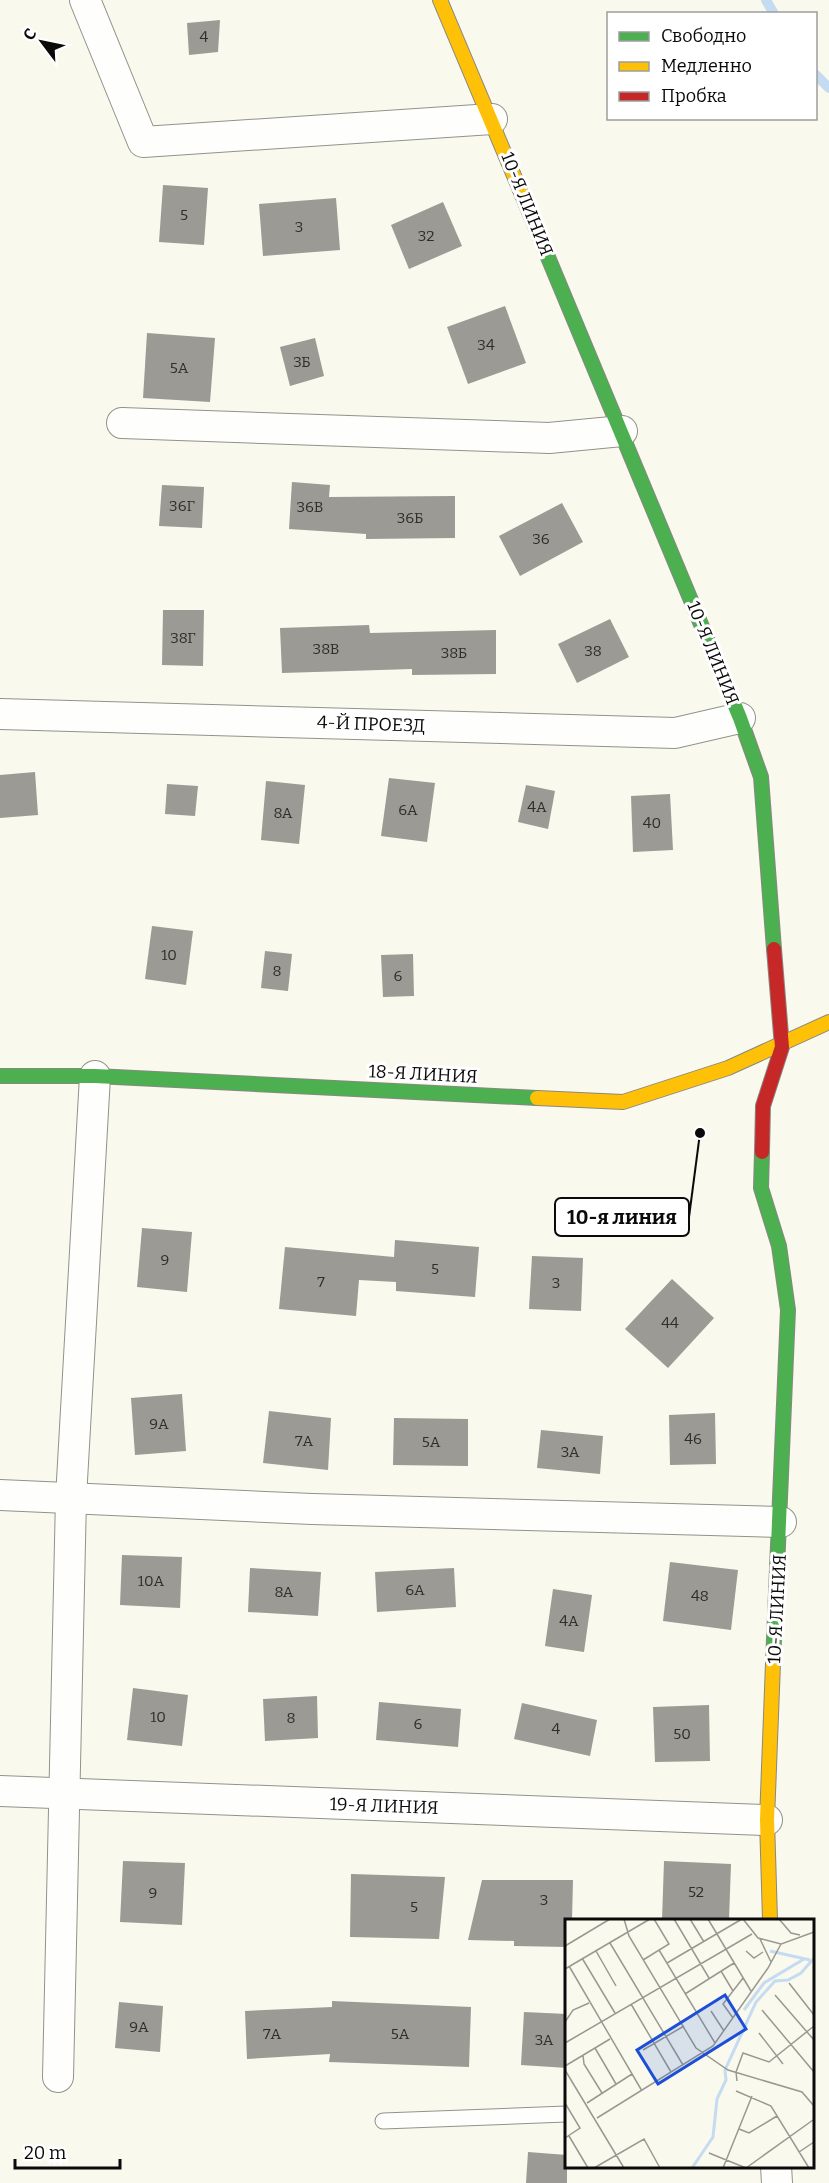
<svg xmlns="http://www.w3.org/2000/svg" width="829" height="2183" viewBox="0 0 829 2183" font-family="Bitter,serif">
	<rect width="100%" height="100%" fill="#f9f9ed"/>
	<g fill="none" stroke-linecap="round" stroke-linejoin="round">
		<!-- stream -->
		<g stroke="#c5dbf1" stroke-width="10">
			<polyline points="766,0 774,14"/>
			<polyline points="816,75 829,88"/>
		</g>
	</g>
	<!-- building -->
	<g fill="#9b9a94">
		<polygon points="220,20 218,52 189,55 187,23"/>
		<polygon points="163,185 208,188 204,245 159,242"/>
		<polygon points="336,198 340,250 263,256 259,204"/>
		<polygon points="443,202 462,246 409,269 391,225"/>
		<polygon points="505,306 526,363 468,384 447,327"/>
		<polygon points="147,333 215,338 210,402 143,398"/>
		<polygon points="315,338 324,376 290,386 280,347"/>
		<polygon points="292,482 330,485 329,497 455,496 455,538 366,539 366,534 289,529"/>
		<polygon points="162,485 204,487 202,528 159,526"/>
		<polygon points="562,503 583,542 520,576 499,536"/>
		<polygon points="163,610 204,610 203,666 162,665"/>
		<polygon points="610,619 629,657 577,683 558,644"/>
		<polygon points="369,625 370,633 496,630 496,674 412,675 412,669 282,673 280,628"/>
		<polygon points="35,772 38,815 0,818 0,775"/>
		<polygon points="389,778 435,783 427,842 381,836"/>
		<polygon points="266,781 305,785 299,844 261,840"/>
		<polygon points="167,784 198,786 195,816 165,814"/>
		<polygon points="526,785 555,791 548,829 518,822"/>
		<polygon points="670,794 673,850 633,852 631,796"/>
		<polygon points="152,926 193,931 186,985 145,979"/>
		<polygon points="265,951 292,954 288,991 261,988"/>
		<polygon points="413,954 414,996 383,997 381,955"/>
		<polygon points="142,1228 192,1232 187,1292 137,1287"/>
		<polygon points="395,1240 479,1247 475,1297 396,1291 396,1282 359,1280 356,1316 279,1309 285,1247 394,1257"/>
		<polygon points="532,1256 583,1258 581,1311 529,1309"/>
		<polygon points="672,1279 714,1318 668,1368 625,1329"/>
		<polygon points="182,1394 186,1451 135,1455 131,1398"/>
		<polygon points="269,1411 331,1418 328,1470 263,1463"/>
		<polygon points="715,1413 716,1464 670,1465 669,1415"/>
		<polygon points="394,1418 468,1419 468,1466 393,1465"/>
		<polygon points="541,1430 603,1436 600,1474 537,1468"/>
		<polygon points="122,1555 182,1557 180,1608 120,1605"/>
		<polygon points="670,1562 738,1570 731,1630 663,1621"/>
		<polygon points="250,1568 321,1572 318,1616 248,1612"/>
		<polygon points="454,1568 456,1607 377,1612 375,1572"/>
		<polygon points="553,1589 592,1595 584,1652 545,1646"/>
		<polygon points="133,1688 188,1695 182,1746 127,1740"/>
		<polygon points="317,1696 318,1738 265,1741 263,1699"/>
		<polygon points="379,1702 461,1709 458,1747 376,1740"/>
		<polygon points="522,1703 597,1720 590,1756 514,1739"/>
		<polygon points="709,1705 710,1761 655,1762 653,1707"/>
		<polygon points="123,1861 185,1863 182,1925 120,1922"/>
		<polygon points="664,1861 731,1864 729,1920 662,1920"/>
		<polygon points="351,1874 445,1877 439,1939 350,1937"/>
		<polygon points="482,1880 573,1880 572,1920 567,1920 567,1947 514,1946 514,1941 468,1940"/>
		<polygon points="332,2001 471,2007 469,2067 329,2062 330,2054 247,2059 245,2011 332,2007"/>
		<polygon points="119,2002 163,2006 160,2052 115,2048"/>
		<polygon points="524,2012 567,2014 567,2068 521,2065"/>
		<polygon points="528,2152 567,2155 567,2183 526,2183"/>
	</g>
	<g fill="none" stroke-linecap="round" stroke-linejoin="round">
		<defs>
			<polyline id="lane" points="383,2121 566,2114"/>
			<g id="street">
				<polyline points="85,0 143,142 492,119"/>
				<polyline points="122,423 549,438 622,431"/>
				<polyline points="0,714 675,733 740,718"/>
				<polyline points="0,1495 312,1509 781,1522"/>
				<polyline points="0,1791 767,1820"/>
				<polyline points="58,2077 71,1498 95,1076"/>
				<polyline points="776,2166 777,2183"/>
			</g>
			<g id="fast">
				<polyline points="520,190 740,718 761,777 774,949"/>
				<polyline points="0,1076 95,1076 537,1098"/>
				<polyline points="762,1152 761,1188 779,1246 788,1310 773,1663"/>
			</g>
			<g id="slow">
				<polyline points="440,0 520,190"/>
				<polyline points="537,1098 623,1102 728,1068 829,1022"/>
				<polyline points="770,1920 767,1820 773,1663"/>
			</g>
			<polyline id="jam" points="762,1152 763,1106 782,1047 774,949"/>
		</defs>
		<!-- lane casing -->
		<use href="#lane" stroke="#92928c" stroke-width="17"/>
		<!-- street casing -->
		<use href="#street" stroke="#92928c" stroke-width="32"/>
		<!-- fast casing -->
		<use href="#fast" stroke="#888883" stroke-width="16"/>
		<!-- slow casing -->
		<use href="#slow" stroke="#888883" stroke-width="16"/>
		<!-- jam casing -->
		<use href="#jam" stroke="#888883" stroke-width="16"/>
		<!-- lane -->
		<use href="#lane" stroke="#fefefc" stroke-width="15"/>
		<!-- street -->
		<use href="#street" stroke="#fefefc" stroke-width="30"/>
		<!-- fast -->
		<use href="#fast" stroke="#4caf50" stroke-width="14"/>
		<!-- slow -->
		<use href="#slow" stroke="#ffc107" stroke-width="14"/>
		<!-- jam -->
		<use href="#jam" stroke="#c62828" stroke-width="14"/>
	</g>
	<g text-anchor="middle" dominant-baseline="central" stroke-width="6" stroke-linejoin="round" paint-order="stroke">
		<!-- number labels -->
		<g font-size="15" fill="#2e2e2c">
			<text x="204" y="37">4</text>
			<text x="184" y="215">5</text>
			<text x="299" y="227">3</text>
			<text x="426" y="236">32</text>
			<text x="486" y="345">34</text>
			<text x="302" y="362">3Б</text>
			<text x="179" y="368">5А</text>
			<text x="182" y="506">36Г</text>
			<text x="310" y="507">36В</text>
			<text x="410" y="518">36Б</text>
			<text x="541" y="539">36</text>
			<text x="183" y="638">38Г</text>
			<text x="326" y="649">38В</text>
			<text x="593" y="651">38</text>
			<text x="454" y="653">38Б</text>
			<text x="537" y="807">4А</text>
			<text x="408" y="810">6А</text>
			<text x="283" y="813">8А</text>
			<text x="652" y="823">40</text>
			<text x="169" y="955">10</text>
			<text x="277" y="971">8</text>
			<text x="398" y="976">6</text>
			<text x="165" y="1260">9</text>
			<text x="435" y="1269">5</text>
			<text x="321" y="1282">7</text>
			<text x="556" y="1283">3</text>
			<text x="670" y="1323">44</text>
			<text x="159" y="1424">9А</text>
			<text x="693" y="1439">46</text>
			<text x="304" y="1441">7А</text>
			<text x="431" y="1442">5А</text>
			<text x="570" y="1452">3А</text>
			<text x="151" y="1581">10А</text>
			<text x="415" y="1590">6А</text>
			<text x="284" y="1592">8А</text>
			<text x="700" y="1596">48</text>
			<text x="569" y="1621">4А</text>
			<text x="158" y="1717">10</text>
			<text x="291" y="1718">8</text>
			<text x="418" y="1724">6</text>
			<text x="556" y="1729">4</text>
			<text x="682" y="1734">50</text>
			<text x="696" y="1892">52</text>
			<text x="153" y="1893">9</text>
			<text x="544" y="1900">3</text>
			<text x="414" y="1907">5</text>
			<text x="139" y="2027">9А</text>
			<text x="272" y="2034">7А</text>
			<text x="400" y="2034">5А</text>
			<text x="544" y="2040">3А</text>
		</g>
		<!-- street labels -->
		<g font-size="18" fill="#0a0a0a" stroke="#fff">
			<text transform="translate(527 204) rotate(68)">10-Я ЛИНИЯ</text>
			<text transform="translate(713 653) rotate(68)">10-Я ЛИНИЯ</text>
			<text transform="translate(371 724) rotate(2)">4-Й ПРОЕЗД</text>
			<text transform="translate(423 1074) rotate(3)">18-Я ЛИНИЯ</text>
			<text transform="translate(777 1609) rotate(-87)">10-Я ЛИНИЯ</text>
			<text transform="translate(384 1806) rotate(2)">19-Я ЛИНИЯ</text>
		</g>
	</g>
	<!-- overview -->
	<g transform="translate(565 1919)">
		<rect width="249" height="249" fill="#f9f9ed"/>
		<path fill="none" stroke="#c5dbf1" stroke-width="3" d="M205 32 245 41M179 91 199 64 239 40M127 249 148 218 152 180 161 161 160 151 191 83 210 62 223 61 236 54 249 39"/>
		<path fill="none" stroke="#999992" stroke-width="1.5" d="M59 0 64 17 131 129 163 151 237 173 249 187M109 0 144 59M125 0 139 23M143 0 186 72M178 0 193 19 216 25M214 0 226 14 235 16M195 20 206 43M45 24 118 146M0 27 45 0M94 31 150 124M31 32 51 67M181 32 189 39 198 33M17 39 50 94M78 41 104 25 89 0M102 44 177 0M4 47 77 172M0 50 85 0M156 52 168 72M224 64 249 96M120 75 169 44M210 76 249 121M66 85 106 153M197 91 249 153M146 92 159 112M168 99 158 85 178 59M0 103 8 91 24 84M194 114 218 145M0 124 187 15M30 129 51 165M78 131 119 107M18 136 19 145 37 174M0 147 45 120M0 151 59 249M172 162 171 153 178 134 204 143 249 107M171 172 206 187 244 249M0 184 15 209 0 219M22 184 67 155M32 199 148 127 203 49 216 25 249 13M174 210 184 214 212 197M4 217 23 249M234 233 249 223M144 234 181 249M29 249 79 220 95 249M158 249 187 177M181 249 248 201"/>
		<path fill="#1d4ed8" fill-opacity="0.15" stroke="#1d4ed8" stroke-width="3" d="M160 76 181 110 93 165 72 131Z"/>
		<rect width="249" height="249" fill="none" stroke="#0a0a0a" stroke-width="3"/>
	</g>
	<!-- callouts -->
	<path fill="none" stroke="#0a0a0a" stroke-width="2" d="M700 1133L689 1217"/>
	<circle fill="#0a0a0a" stroke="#fff" stroke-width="2" cx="700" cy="1133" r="6"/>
	<rect fill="#fff" stroke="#0a0a0a" stroke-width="2" x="555" y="1198" width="134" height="38" rx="6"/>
	<g font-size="20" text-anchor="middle" font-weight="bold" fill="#0a0a0a">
		<text x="622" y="1224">10-я линия</text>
	</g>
	<!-- legend -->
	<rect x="607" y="12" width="210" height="108" fill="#ffffff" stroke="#9d9d9d" stroke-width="1.5"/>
	<rect x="619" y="32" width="30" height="9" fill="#4caf50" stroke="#9d9d9d" stroke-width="1.5"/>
	<text x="661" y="42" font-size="18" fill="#0a0a0a">Свободно</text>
	<rect x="619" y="62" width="30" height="9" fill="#ffc107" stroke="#9d9d9d" stroke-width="1.5"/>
	<text x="661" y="72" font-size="18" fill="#0a0a0a">Медленно</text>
	<rect x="619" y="92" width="30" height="9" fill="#c62828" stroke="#9d9d9d" stroke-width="1.5"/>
	<text x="661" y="102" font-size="18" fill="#0a0a0a">Пробка</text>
	<!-- north arrow -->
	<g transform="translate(42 42) rotate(302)" stroke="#ffffff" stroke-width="4.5" paint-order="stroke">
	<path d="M0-4.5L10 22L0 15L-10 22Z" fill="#0a0a0a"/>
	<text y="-9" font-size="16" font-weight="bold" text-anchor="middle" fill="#0a0a0a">С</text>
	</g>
	<!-- scale -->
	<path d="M15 2159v9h105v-9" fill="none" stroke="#0a0a0a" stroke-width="3"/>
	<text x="24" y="2159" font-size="18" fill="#0a0a0a" stroke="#ffffff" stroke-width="4.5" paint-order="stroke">20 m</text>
</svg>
